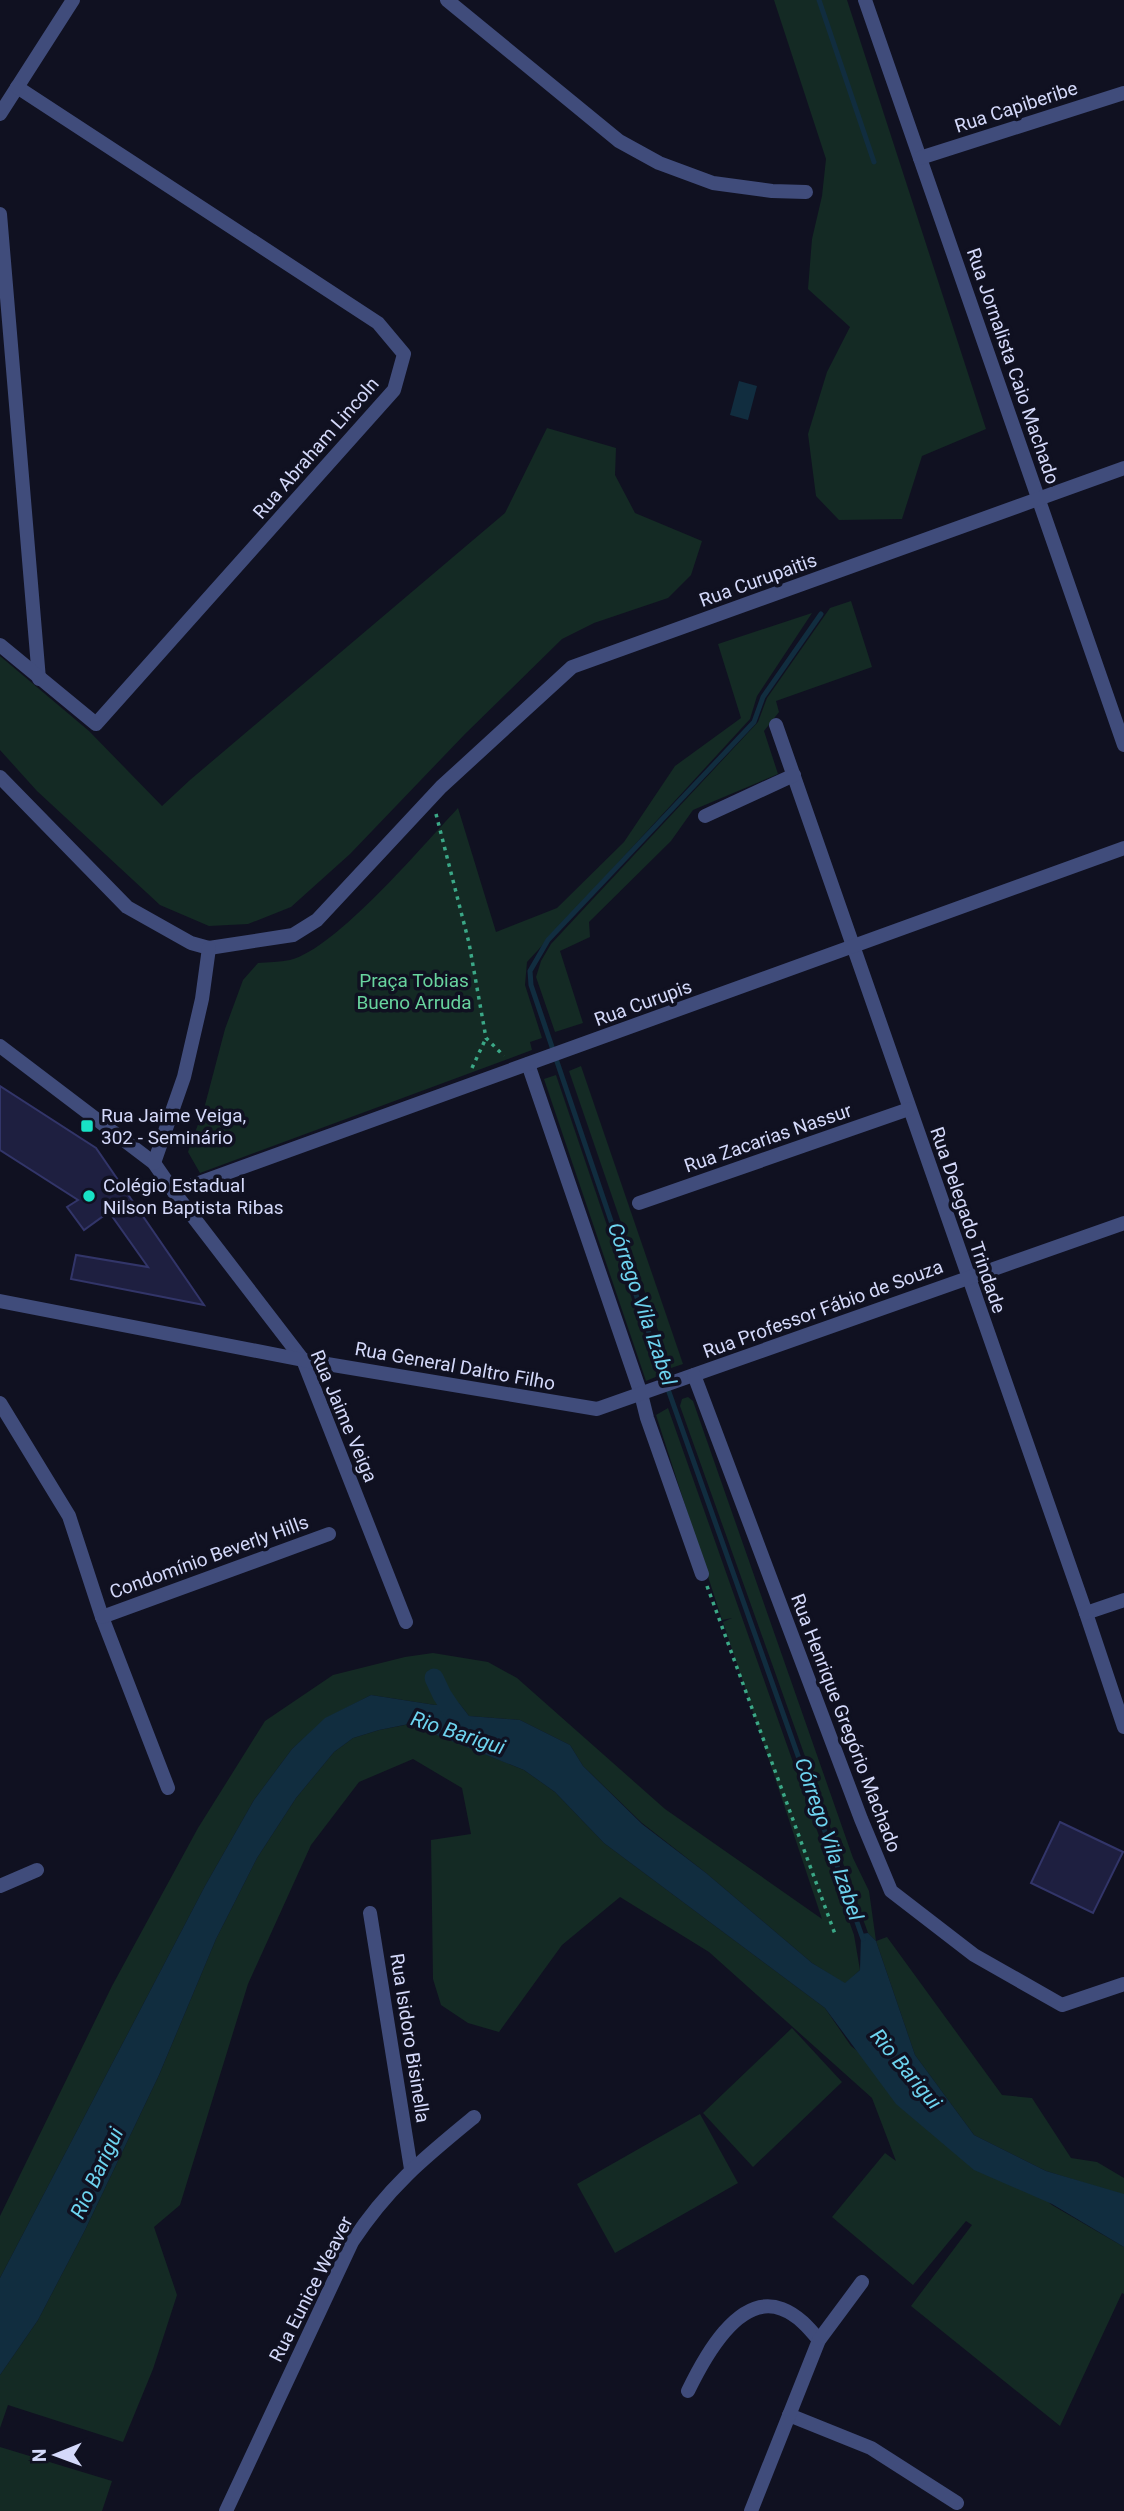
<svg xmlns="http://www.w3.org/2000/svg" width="1124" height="2511" viewBox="0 0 1124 2511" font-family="Roboto,sans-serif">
	<rect width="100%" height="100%" fill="#101121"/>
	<!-- green -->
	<g fill="#142a24">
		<polygon points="774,0 847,0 986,429 922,456 902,519 839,520 816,496 808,434 827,372 850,327 808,289 812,239 822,196 826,159"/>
		<polygon points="547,428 616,448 615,475 635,513 702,541 691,575 668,598 594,623 562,639 465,734 350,854 291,907 248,924 209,926 160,905 37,791 0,750 0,656 89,731 162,806 190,780 505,513"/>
		<polygon points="851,601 872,667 776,701 779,712 764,731 778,774 693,810 671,841 589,922 590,937 560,951 583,1023 555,1032 536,977 541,961 551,944 758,722 767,698 830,608"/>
		<path d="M812 613 757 696 750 719 527 962 525 985 542 1038 530 1042 532 1050 200 1173 188 1152 205 1105 225 1029 243 980 258 963C268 962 280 962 290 960 336 949 423 845 458 808L496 932 557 908 624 842 675 766 741 718 718 644Z"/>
		<polygon points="581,1066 683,1364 671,1368 569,1071"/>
		<polygon points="556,1075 658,1376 646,1381 544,1079"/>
		<polygon points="688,1397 693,1401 853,1858 869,1891 876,1941 887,1937 1002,2095 1032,2098 1071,2158 1097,2162 1124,2178 1124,2195 1046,2171 974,2135 915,2055 876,1941 868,1933 680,1406 682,1399"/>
		<polygon points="668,1408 854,1935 860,1970 845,1984 812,1963 706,1873 642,1823 583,1766 570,1745 520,1720 469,1716 459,1703 435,1705 371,1695 325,1719 292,1749 254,1800 205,1886 0,2278 0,2216 112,1986 198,1828 265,1721 333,1675 405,1657 433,1653 488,1662 517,1678 665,1809 822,1919 723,1622 732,1618 722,1620 656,1415"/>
		<polygon points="410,1724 524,1770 555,1792 604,1843 825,2008 851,2046 1052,2205 1124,2247 1124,2294 1122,2293 1060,2426 911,2306 972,2225 966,2221 913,2285 832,2217 885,2153 896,2161 872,2098 709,1952 620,1897 562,1945 499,2032 468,2023 441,2005 433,1979 431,1840 471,1834 462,1788 413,1759 359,1782 311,1845 248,1984 180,2205 154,2227 177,2295 153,2369 123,2442 8,2405 0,2428 0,2375 38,2320 85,2230 159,2075 216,1939 257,1858 296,1798 334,1752 353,1738 379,1730"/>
		<polygon points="792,2028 842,2082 753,2167 703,2113"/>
		<polygon points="700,2114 738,2183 615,2253 577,2184"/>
		<polygon points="0,2447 112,2481 102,2511 0,2511"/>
	</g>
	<!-- water -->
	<g fill="#112d3f">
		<polygon points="739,381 757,386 748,420 730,415"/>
		<polygon points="371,1695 435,1705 459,1703 469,1716 520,1720 570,1745 583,1766 642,1824 706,1873 812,1963 845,1983 860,1970 861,1934 868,1933 876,1941 915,2055 974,2135 1046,2171 1124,2194 1124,2247 1052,2204 974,2170 896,2104 825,2008 604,1843 555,1792 524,1770 409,1724 379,1730 353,1738 334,1752 296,1798 257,1858 216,1939 159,2075 85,2230 38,2320 0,2375 0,2278 205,1886 254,1800 292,1749 325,1718"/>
	</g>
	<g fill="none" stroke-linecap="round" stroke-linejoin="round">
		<!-- stream -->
		<g stroke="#112d3f" stroke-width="5">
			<polyline points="819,0 874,162"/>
			<polyline points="821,614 763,697 754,722 548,940 530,971 531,985 669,1392 863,1939"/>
		</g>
		<!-- canal -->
		<polyline stroke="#112d3f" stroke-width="19" points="434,1678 442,1695 462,1725"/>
	</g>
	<!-- building -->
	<g fill="#1e1f40" stroke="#323569" stroke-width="2">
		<polygon points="0,1086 96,1148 204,1305 71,1279 76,1255 148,1267 109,1212 84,1230 67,1207 78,1200 0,1150"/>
		<polygon points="1060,1822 1123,1852 1093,1913 1031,1883"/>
	</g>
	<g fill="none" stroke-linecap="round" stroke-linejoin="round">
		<!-- path -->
		<g stroke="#3ba887" stroke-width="3.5" stroke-dasharray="3.5 5" stroke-linecap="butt">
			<polyline points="436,814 469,943 486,1038 504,1056"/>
			<polyline points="472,1068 486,1038"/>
			<polyline points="707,1586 835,1934"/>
		</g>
		<!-- street -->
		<g stroke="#404c7b" stroke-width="14">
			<polyline points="447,0 619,141 659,163 713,183 772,191 806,192"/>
			<polyline points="865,0 1124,745"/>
			<polyline points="0,114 73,0"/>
			<polyline points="920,158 1124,93"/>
			<polyline points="0,214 39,679"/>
			<polyline points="0,645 96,724 394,390 404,354 378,323 17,87"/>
			<polyline points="776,725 1086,1613 1124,1727"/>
			<polyline points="0,777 127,907 191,943 209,948 293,935 317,920 441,787 572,667 1124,468"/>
			<polyline points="705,816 794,775"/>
			<polyline points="0,1046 154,1163 174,1192 303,1360 406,1622"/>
			<polyline points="528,1064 641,1394 647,1418 702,1574"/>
			<polyline points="154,1163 184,1077 202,999 209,948"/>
			<polyline points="174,1192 1124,848"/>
			<polyline points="639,1203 909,1109"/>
			<polyline points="0,1301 303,1360 597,1409 1124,1223"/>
			<polyline points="694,1375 861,1819 891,1891 974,1955 1062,2005 1124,1984"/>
			<polyline points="0,1403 69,1516 102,1617 168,1788"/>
			<polyline points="1086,1613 1124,1600"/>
			<polyline points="102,1617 329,1534"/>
			<polyline points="0,1886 37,1870"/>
			<polyline points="370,1913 411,2169"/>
			<path d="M688 2391C703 2360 738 2292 782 2309 798 2315 809 2328 819 2340"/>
			<polyline points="789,2415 871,2448 957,2503"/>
			<path d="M226 2511 352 2242C388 2187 424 2158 474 2117"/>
			<polyline points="751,2511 819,2340 862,2282"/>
		</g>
	</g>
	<!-- markers -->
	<g fill="#18e2c6" stroke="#101121" stroke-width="2.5">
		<rect x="80" y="1119" width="14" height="14" rx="3.5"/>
		<circle cx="89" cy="1196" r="7"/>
	</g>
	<g text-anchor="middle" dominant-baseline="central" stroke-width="7" stroke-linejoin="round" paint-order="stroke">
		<!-- street labels -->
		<g font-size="19" fill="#d4d9fa" stroke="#101121">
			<text transform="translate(1016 107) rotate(-18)">Rua Capiberibe</text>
			<text transform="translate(1013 366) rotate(71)">Rua Jornalista Caio Machado</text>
			<text transform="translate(316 448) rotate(-49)">Rua Abraham Lincoln</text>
			<text transform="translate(758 580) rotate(-20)">Rua Curupaitis</text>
			<text transform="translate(643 1003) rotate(-20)">Rua Curupis</text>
			<text transform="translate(768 1138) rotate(-19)">Rua Zacarias Nassur</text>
			<text transform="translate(968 1220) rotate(71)">Rua Delegado Trindade</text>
			<text transform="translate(823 1309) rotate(-20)">Rua Professor Fábio de Souza</text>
			<text transform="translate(455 1366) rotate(10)">Rua General Daltro Filho</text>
			<text transform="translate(344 1416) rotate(67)">Rua Jaime Veiga</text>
			<text transform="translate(209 1557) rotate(-20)">Condomínio Beverly Hills</text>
			<text transform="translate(846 1723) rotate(69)">Rua Henrique Gregório Machado</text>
			<text transform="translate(410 2038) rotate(81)">Rua Isidoro Bisinella</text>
			<text transform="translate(311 2289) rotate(-63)">Rua Eunice Weaver</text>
		</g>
		<!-- park labels -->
		<g font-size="19" fill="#68d39e" stroke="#101121">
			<text x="414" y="980">Praça Tobias<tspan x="414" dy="22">Bueno Arruda</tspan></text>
		</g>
		<!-- poi labels -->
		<g font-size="19" fill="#d4d9fa" stroke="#101121" text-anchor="start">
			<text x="101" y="1115">Rua Jaime Veiga,<tspan x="101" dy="22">302 - Seminário</tspan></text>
			<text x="103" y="1185">Colégio Estadual<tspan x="103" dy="22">Nilson Baptista Ribas</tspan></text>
		</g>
		<!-- water labels -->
		<g font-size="21" font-style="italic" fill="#6dd3ef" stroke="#101121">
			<text transform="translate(642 1304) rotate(71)">Córrego Vila Izabel</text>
			<text transform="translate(458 1733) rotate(18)">Rio Barigui</text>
			<text transform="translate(829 1839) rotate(71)">Córrego Vila Izabel</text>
			<text transform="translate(906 2069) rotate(50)">Rio Barigui</text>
			<text transform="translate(97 2173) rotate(-65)">Rio Barigui</text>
		</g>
	</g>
	<!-- north arrow -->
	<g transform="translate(56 2455) rotate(269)" stroke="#101121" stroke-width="5" paint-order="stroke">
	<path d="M0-5L12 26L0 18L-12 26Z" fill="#d4d9fa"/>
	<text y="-10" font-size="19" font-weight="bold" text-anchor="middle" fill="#d4d9fa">N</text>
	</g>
</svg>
